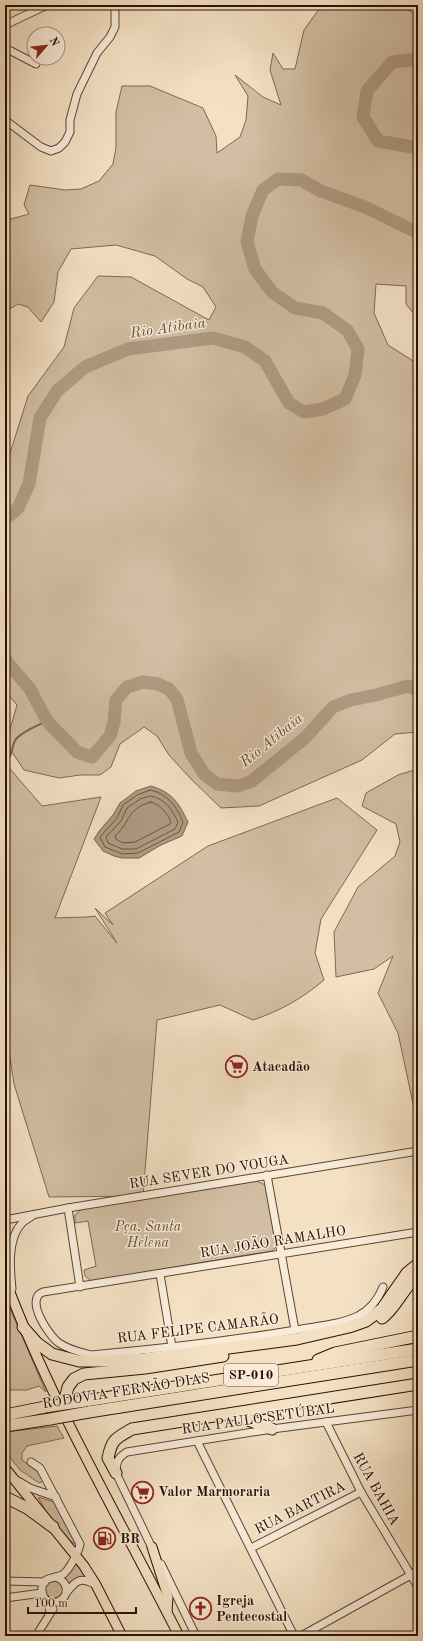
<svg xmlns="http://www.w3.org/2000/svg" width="423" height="1641" viewBox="0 0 423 1641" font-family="'Old Standard TT',serif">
	<rect width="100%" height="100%" fill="#f4e1c4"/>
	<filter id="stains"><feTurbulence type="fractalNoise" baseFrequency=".005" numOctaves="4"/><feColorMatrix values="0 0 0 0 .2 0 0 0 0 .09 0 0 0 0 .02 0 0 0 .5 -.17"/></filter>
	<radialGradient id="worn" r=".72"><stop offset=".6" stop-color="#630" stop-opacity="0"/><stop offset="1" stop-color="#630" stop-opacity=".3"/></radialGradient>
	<!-- green -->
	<g fill="#d2bea3" stroke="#7e6852">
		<polygon points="322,5 401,5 418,17 418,319 406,304 406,286 376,284 374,313 388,345 418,364 418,732 395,734 362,760 259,806 221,808 190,778 169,755 157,736 144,727 120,744 111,767 100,775 80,775 59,778 24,770 6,743 17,705 5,691 5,469 28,396 64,347 74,308 98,276 131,277 209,320 216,307 203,287 187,279 155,256 116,245 71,249 58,272 54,302 41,322 28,307 18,304 6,311 5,317 5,219 11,219 29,214 24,205 30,185 65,190 81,189 99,181 113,164 116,148 116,112 122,86 150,86 203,108 216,136 217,153 240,137 246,120 248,96 235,75 263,97 281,105 270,70 273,53 283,69 295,69 304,30"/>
		<path d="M5 763 42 806 101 797 55 918 87 917 95 916 117 943 95 908 113 925 105 913 208 846 337 798 377 830 321 919 315 953 324 980C303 998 280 1011 253 1020L220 1005 157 1020 143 1196 49 1197 14 1084 5 1026Z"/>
		<polygon points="418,769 418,1127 398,1033 378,993 393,956 374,969 336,977 334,932 358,887 395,856 400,842 396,824 362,806 366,793 398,775"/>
		<polygon points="257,1181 267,1186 276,1243 276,1247 272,1251 91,1281 85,1276 84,1270 96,1266 88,1221 75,1223 75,1215 82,1209"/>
		<polygon points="5,1297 46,1392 39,1386 27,1390 5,1390"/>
		<polygon points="57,1426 64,1438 27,1446 22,1453 22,1460 42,1475 44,1481 39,1483 20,1470 5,1451 5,1432"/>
		<path d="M38 1497 57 1503 78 1545C62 1541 45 1510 38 1497Z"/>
		<polygon points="74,1561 86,1577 80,1577 67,1586 63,1577"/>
		<circle cx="54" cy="1589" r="9"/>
	</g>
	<!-- water -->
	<path fill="#af9a81" stroke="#7a634d" d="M151 786C173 793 178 802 188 822L182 836 161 845 139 858H122L114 856 103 851 94 839 100 830 113 815 120 803 136 791Z"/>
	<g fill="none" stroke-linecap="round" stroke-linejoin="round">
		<!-- shore -->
		<g stroke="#6c5640" stroke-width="1">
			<path d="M151 790C169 795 176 806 183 822L179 832 138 853 122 854 105 847 100 837 117 818 123 805 137 795Z"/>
			<path d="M151 796C165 799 172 809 178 822L175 829 136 849H122L108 843 106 837 121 821 127 808 140 799Z"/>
			<path d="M151 802C161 805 167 813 171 822L170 824 135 842 123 843 116 839 115 836C131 822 126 809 151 802Z"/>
		</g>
		<!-- stream -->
		<path stroke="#7a634d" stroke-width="2" d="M5 762C13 757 11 746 16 739 23 731 37 726 47 721"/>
		<!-- river -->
		<g stroke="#af9a81" stroke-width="13">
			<polyline points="418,59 392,62 367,91 363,117 378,141 418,148"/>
			<polyline points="5,519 18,508 29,484 40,418 57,391 85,367 128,349 213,338 245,347 265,361 289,403 304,412 323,409 345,399 355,375 358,349 347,330 323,313 295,308 272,292 255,269 247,242 252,216 263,190 278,179 301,180 321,191 365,207 418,233"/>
			<polyline points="5,657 7,662 30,689 47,721 77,752 92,757 110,736 114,722 116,700 127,687 143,682 158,684 169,689 177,699 191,753 204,774 217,784 238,786 252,781 306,737 333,707 351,700 376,695 408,686 418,690"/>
		</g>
		<defs>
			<g id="minor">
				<polyline points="5,25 47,5"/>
				<polyline points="5,50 11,51 36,64"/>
				<polyline points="5,120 41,147 51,151 59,148 65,142 70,132 70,120 77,94 97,53 110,37 115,27 115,5"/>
				<polyline points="267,1175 295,1330"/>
				<polyline points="68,1208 80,1287"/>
				<polyline points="5,1220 68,1208 418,1151"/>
				<polyline points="160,1274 172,1347"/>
				<path d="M383 1287C378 1300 371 1309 358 1316 339 1325 317 1326 296 1330 228 1341 160 1349 91 1355 80 1352 69 1350 59 1343 49 1336 24 1299 43 1292L418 1232"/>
				<path d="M12 1289C10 1269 7 1239 22 1223 25 1220 29 1218 32 1216"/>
				<polyline points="326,1422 361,1492 418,1587"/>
				<polyline points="197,1441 294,1636"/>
				<path d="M31 1462 40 1468 80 1544C79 1551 69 1571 62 1575 54 1579 44 1576 42 1587 40 1596 50 1603 50 1613"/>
				<polyline points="18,1481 30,1488 56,1497"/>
				<polyline points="251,1548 361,1492"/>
				<path d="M154 1552 116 1473C116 1463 118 1457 127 1452L272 1429 418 1410"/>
				<polyline points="161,1564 196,1636"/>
				<polyline points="5,1581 45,1582"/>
				<path d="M67 1592C77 1579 81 1577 96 1585"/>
				<polyline points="5,1598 42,1593"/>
				<path d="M46 1600C65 1610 76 1583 55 1577"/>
				<polyline points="36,1636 53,1609"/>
				<polyline points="301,1636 418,1571"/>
			</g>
			<g id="major">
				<path d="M5 1279C51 1403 119 1517 179 1636"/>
				<polyline points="5,1468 84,1566 96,1585 122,1636"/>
				<polyline points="152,1547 168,1597 167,1612"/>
			</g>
			<g id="highway">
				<path d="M382 1318C397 1307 403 1287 418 1276"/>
				<polyline points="23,1327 37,1343 52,1354 79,1361 103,1361 144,1359 297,1339 349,1327 366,1321 382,1309 407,1273 418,1264"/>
				<polyline points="318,1360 335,1353 418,1336"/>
				<polyline points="85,1401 418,1349"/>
				<polyline points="62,1412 68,1387 74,1379 84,1374 145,1368 223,1356"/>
				<polyline points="89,1412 418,1360"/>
				<polyline points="232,1414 272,1429"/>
				<polyline points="5,1415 45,1407"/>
				<polyline points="5,1426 50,1419"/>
				<path d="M116 1473 108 1458C112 1439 115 1439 132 1429L418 1384"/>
				<polyline points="5,1497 27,1508 53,1527"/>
			</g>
		</defs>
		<!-- minor casing -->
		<use href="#minor" stroke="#5c4531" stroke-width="9"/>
		<!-- major casing -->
		<use href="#major" stroke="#2a1100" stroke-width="11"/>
		<!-- highway casing -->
		<use href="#highway" stroke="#2a1100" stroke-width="13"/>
		<!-- minor -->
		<use href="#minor" stroke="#f8ecd9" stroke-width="7"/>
		<!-- major -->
		<use href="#major" stroke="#f4e1c4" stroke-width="9"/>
		<!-- highway -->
		<use href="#highway" stroke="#f4e1c4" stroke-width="11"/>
		<defs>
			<g id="highway-bridge">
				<polyline points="45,1407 85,1401"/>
				<polyline points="50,1419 89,1412"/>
			</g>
		</defs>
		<!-- highway-bridge casing -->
		<use href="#highway-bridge" stroke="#2a1100" stroke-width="13" stroke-linecap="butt"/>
		<!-- highway-bridge -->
		<use href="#highway-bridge" stroke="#f4e1c4" stroke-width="11"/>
	</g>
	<!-- icons -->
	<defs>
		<symbol id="supermarket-ring" viewBox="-11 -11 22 22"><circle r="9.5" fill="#f8ecd9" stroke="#8f2418" stroke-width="1.5"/><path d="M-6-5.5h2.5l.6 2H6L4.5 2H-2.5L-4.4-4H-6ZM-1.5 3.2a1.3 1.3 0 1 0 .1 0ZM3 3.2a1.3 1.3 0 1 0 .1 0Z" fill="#8f2418"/></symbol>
		<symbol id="fuel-ring" viewBox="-11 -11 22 22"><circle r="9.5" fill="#f8ecd9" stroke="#8f2418" stroke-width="1.5"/><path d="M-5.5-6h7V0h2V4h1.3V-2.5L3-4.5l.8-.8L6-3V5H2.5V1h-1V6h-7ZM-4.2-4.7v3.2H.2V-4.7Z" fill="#8f2418"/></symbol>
		<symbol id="church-ring" viewBox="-11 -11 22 22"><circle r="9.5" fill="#f8ecd9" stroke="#8f2418" stroke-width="1.5"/><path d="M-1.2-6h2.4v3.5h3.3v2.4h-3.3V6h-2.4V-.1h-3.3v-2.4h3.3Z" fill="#8f2418"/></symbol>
	</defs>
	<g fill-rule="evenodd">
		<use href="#supermarket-ring" x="224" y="1054" width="25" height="25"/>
		<use href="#supermarket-ring" x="130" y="1480" width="25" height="25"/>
		<use href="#fuel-ring" x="92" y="1526" width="25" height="25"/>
		<use href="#church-ring" x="188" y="1596" width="25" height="25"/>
	</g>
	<g text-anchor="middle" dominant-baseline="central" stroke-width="3" stroke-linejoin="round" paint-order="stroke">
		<!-- shield labels -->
		<rect fill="#f8ecd9" stroke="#685341" stroke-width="1" x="224" y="1364" width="54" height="22" rx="3"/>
		<g font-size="13" font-weight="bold" fill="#2a1100">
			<text x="251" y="1375">SP-010</text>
		</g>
		<!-- poi labels -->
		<g font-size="14" font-weight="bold" fill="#2a1100" stroke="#f8ecd9" text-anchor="start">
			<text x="252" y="1067">Atacadão</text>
			<text x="158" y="1492">Valor Marmoraria</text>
			<text x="120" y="1539">BR</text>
			<text x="216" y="1601">Igreja<tspan x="216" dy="16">Pentecostal</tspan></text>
		</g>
		<!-- street labels -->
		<g font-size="14" fill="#2a1100" stroke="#f8ecd9">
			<text transform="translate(209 1172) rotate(-9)">RUA SEVER DO VOUGA</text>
			<text transform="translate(273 1242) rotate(-9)">RUA JOÃO RAMALHO</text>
			<text transform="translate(198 1329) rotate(-7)">RUA FELIPE CAMARÃO</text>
			<text transform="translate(126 1391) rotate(-9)">RODOVIA FERNÃO DIAS</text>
			<text transform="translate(258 1419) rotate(-8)">RUA PAULO SETÚBAL</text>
			<text transform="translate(376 1489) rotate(61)">RUA BAHIA</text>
			<text transform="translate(300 1508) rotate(-27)">RUA BARTIRA</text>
		</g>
		<!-- park labels -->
		<g font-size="14" font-style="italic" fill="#654e39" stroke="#f8ecd9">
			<text x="148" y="1227">Pça. Santa<tspan x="148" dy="16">Helena</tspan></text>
		</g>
		<!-- water labels -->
		<g font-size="15" font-style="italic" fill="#664f3a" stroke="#f8ecd9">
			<text transform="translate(168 329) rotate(-8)">Rio Atibaia</text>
			<text transform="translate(272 741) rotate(-39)">Rio Atibaia</text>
		</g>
	</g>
	<!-- margin -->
	<rect width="423" height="1641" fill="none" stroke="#f4e1c4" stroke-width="20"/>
	<rect x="6" y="6" width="411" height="1629" fill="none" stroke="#2a1100" stroke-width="2"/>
	<rect x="10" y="10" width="403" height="1621" fill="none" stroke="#2a1100"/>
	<!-- north arrow -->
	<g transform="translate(46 46) rotate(62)"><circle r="19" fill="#f8ecd9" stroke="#a69482"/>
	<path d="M0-3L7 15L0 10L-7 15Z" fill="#8f2418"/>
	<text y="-6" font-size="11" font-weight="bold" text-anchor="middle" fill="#2a1100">N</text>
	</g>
	<!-- scale -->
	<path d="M28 1607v6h108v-6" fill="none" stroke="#2a1100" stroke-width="2"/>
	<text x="34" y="1607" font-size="12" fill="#2a1100" stroke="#f8ecd9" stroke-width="3" paint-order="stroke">100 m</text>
	<rect width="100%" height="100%" filter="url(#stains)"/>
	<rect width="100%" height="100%" fill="url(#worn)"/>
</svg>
